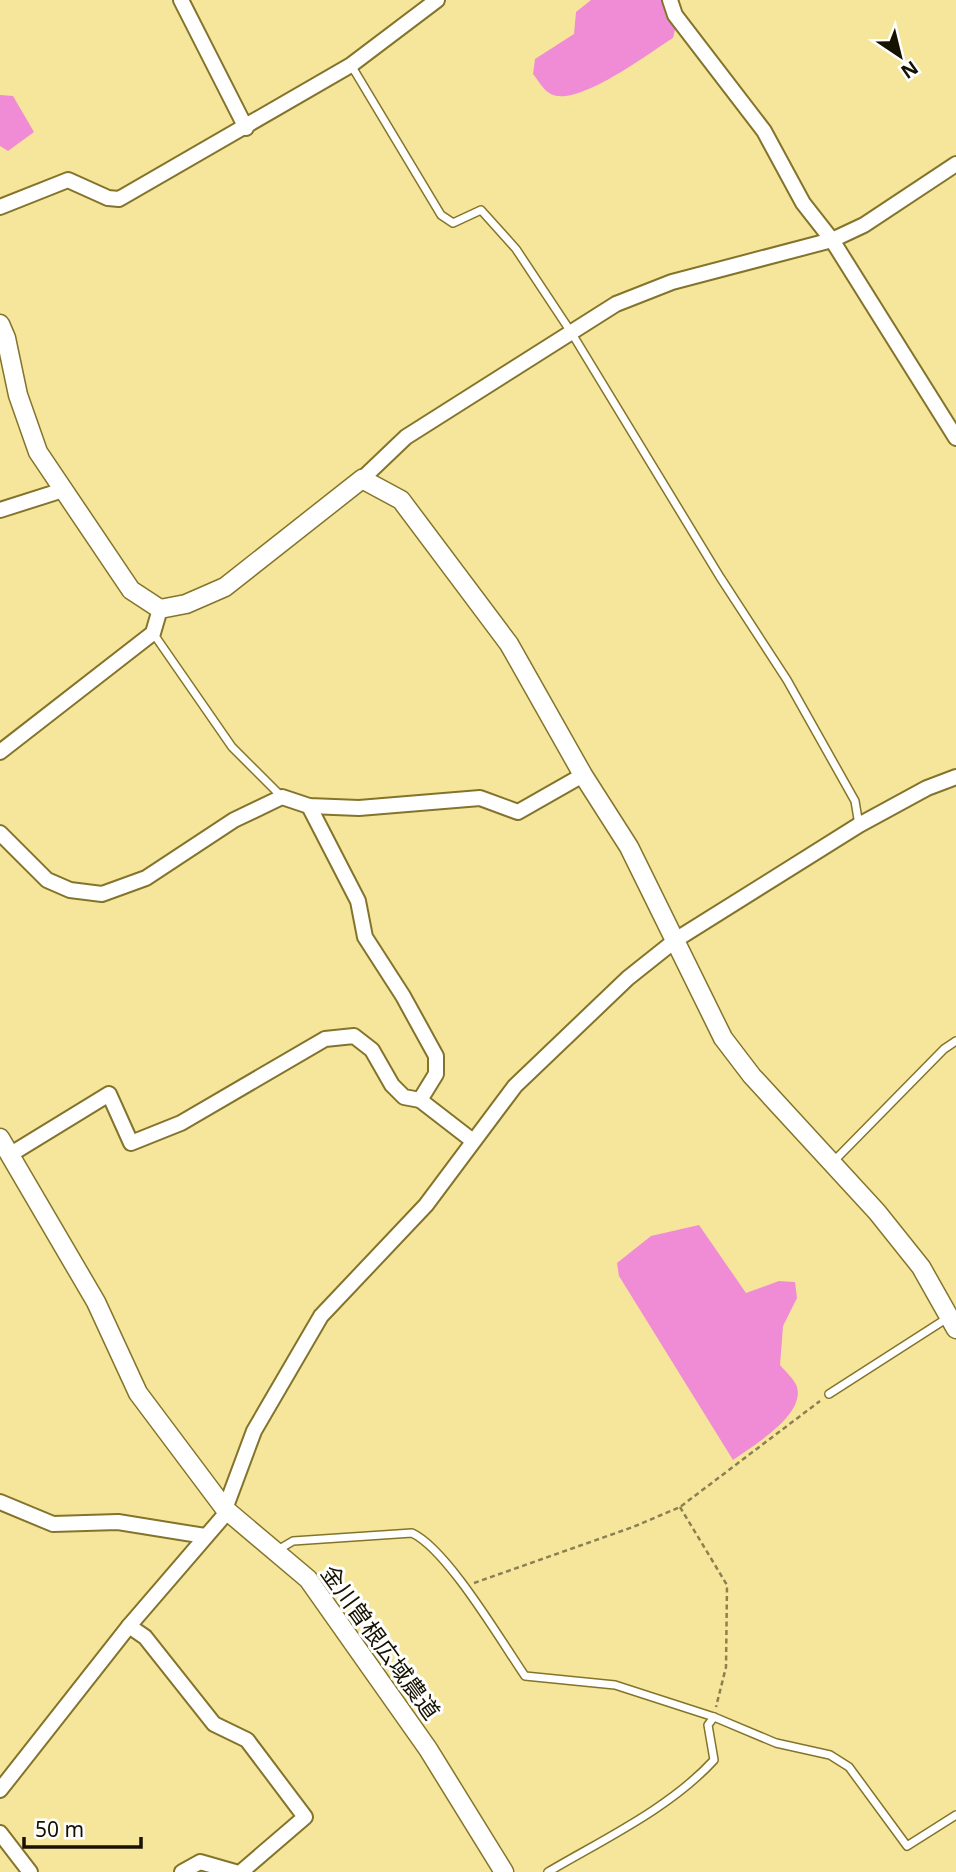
<svg xmlns="http://www.w3.org/2000/svg" width="956" height="1872" viewBox="0 0 956 1872" font-family="'Noto Sans','Noto Sans JP',sans-serif">
	<rect width="100%" height="100%" fill="#f6e69c"/>
	<!-- forest -->
	<g fill="#ef8cd5">
		<path d="M591 0H665L676 26 673 38C649 53 577 108 551 94 544 91 538 80 533 74L535 59 574 34 576 12Z"/>
		<polygon points="0,95 13,96 34,132 8,151 0,146"/>
		<path d="M699 1225 746 1293 779 1281 795 1282 797 1298 783 1326 780 1365C785 1371 795 1380 797 1387 805 1416 752 1446 733 1460L619 1276 617 1263 651 1236Z"/>
	</g>
	<g fill="none" stroke-linecap="round" stroke-linejoin="round">
		<defs>
			<g id="service">
				<polyline points="351,65 441,215 453,223 481,210 516,249 571,332 720,577 787,680 855,801 859,825"/>
				<polyline points="153,633 232,747 282,797"/>
				<polyline points="832,1163 944,1049 956,1041"/>
				<polyline points="829,1394 949,1317"/>
				<path d="M276 1551 293 1541 412 1533C447 1549 501 1641 525 1676L615 1685 714 1717 776 1743 830 1755 849 1767 907 1846 956 1815"/>
				<path d="M548 1872C604 1839 670 1808 714 1760L708 1725 714 1717"/>
			</g>
			<g id="minor">
				<polyline points="181,0 246,128"/>
				<polyline points="670,0 675,15 764,131 803,203 832,240 956,438"/>
				<polyline points="0,207 68,180 108,198 119,199 351,65 437,0"/>
				<polyline points="362,479 406,437 616,304 672,282 832,240 864,225 956,164"/>
				<polyline points="0,510 63,490"/>
				<polyline points="0,752 153,633 160,609"/>
				<polyline points="309,806 358,901 365,937 403,996 436,1056 436,1074 420,1100"/>
				<polyline points="0,833 47,880 70,890 102,894 146,878 234,820 282,797 309,806 359,808 480,798 518,812 583,775"/>
				<polyline points="11,1154 109,1094 131,1143 181,1123 325,1039 354,1036 372,1050 392,1085 404,1097 420,1100 473,1141"/>
				<polyline points="0,1502 53,1524 118,1522 205,1536"/>
				<polyline points="225,1509 254,1431 321,1316 426,1205 515,1086 628,978 677,939 859,825 927,788 956,777"/>
				<polyline points="129,1626 145,1637 214,1724 247,1740 305,1817 241,1872"/>
				<polyline points="0,1790 129,1626 228,1511"/>
				<polyline points="0,1833 30,1872"/>
				<polyline points="182,1872 200,1862 235,1872"/>
			</g>
			<g id="tertiary">
				<polyline points="0,324 6,338 18,395 38,452 131,590 160,609 186,604 225,587 362,479 401,500 509,644 583,775 629,847 723,1038 752,1076 877,1212 921,1267 956,1329"/>
				<polyline points="0,1138 96,1302 138,1393 225,1509 308,1579 428,1749 504,1872"/>
			</g>
		</defs>
		<!-- service casing -->
		<use href="#service" stroke="#84742b" stroke-width="10"/>
		<!-- minor casing -->
		<use href="#minor" stroke="#84742b" stroke-width="18"/>
		<!-- tertiary casing -->
		<use href="#tertiary" stroke="#84742b" stroke-width="21"/>
		<!-- path -->
		<g stroke="#8b8051" stroke-width="2.5" stroke-dasharray="5 3.5" stroke-linecap="butt">
			<polyline points="680,1507 727,1585 726,1667 716,1707"/>
			<polyline points="474,1583 633,1527 680,1507 820,1401"/>
		</g>
		<!-- service -->
		<use href="#service" stroke="#fff" stroke-width="7"/>
		<!-- minor -->
		<use href="#minor" stroke="#fff" stroke-width="14"/>
		<!-- tertiary -->
		<use href="#tertiary" stroke="#fff" stroke-width="18"/>
	</g>
	<g text-anchor="middle" dominant-baseline="central" stroke-width="6" stroke-linejoin="round" paint-order="stroke">
		<!-- street labels -->
		<g font-size="23" fill="#171200" stroke="#fff">
			<text transform="translate(381 1642) rotate(54)">金川曽根広域農道</text>
		</g>
	</g>
	<!-- north arrow -->
	<g transform="translate(900 56) rotate(145)" stroke="#ffffff" stroke-width="5" paint-order="stroke">
	<path d="M0-5L12 26L0 18L-12 26Z" fill="#171200"/>
	<text y="-10" font-size="19" font-weight="bold" text-anchor="middle" fill="#171200">N</text>
	</g>
	<!-- scale -->
	<path d="M24 1837v10h117v-10" fill="none" stroke="#171200" stroke-width="3.5"/>
	<text x="35" y="1837" font-size="21" fill="#171200" stroke="#ffffff" stroke-width="5" paint-order="stroke">50 m</text>
</svg>
